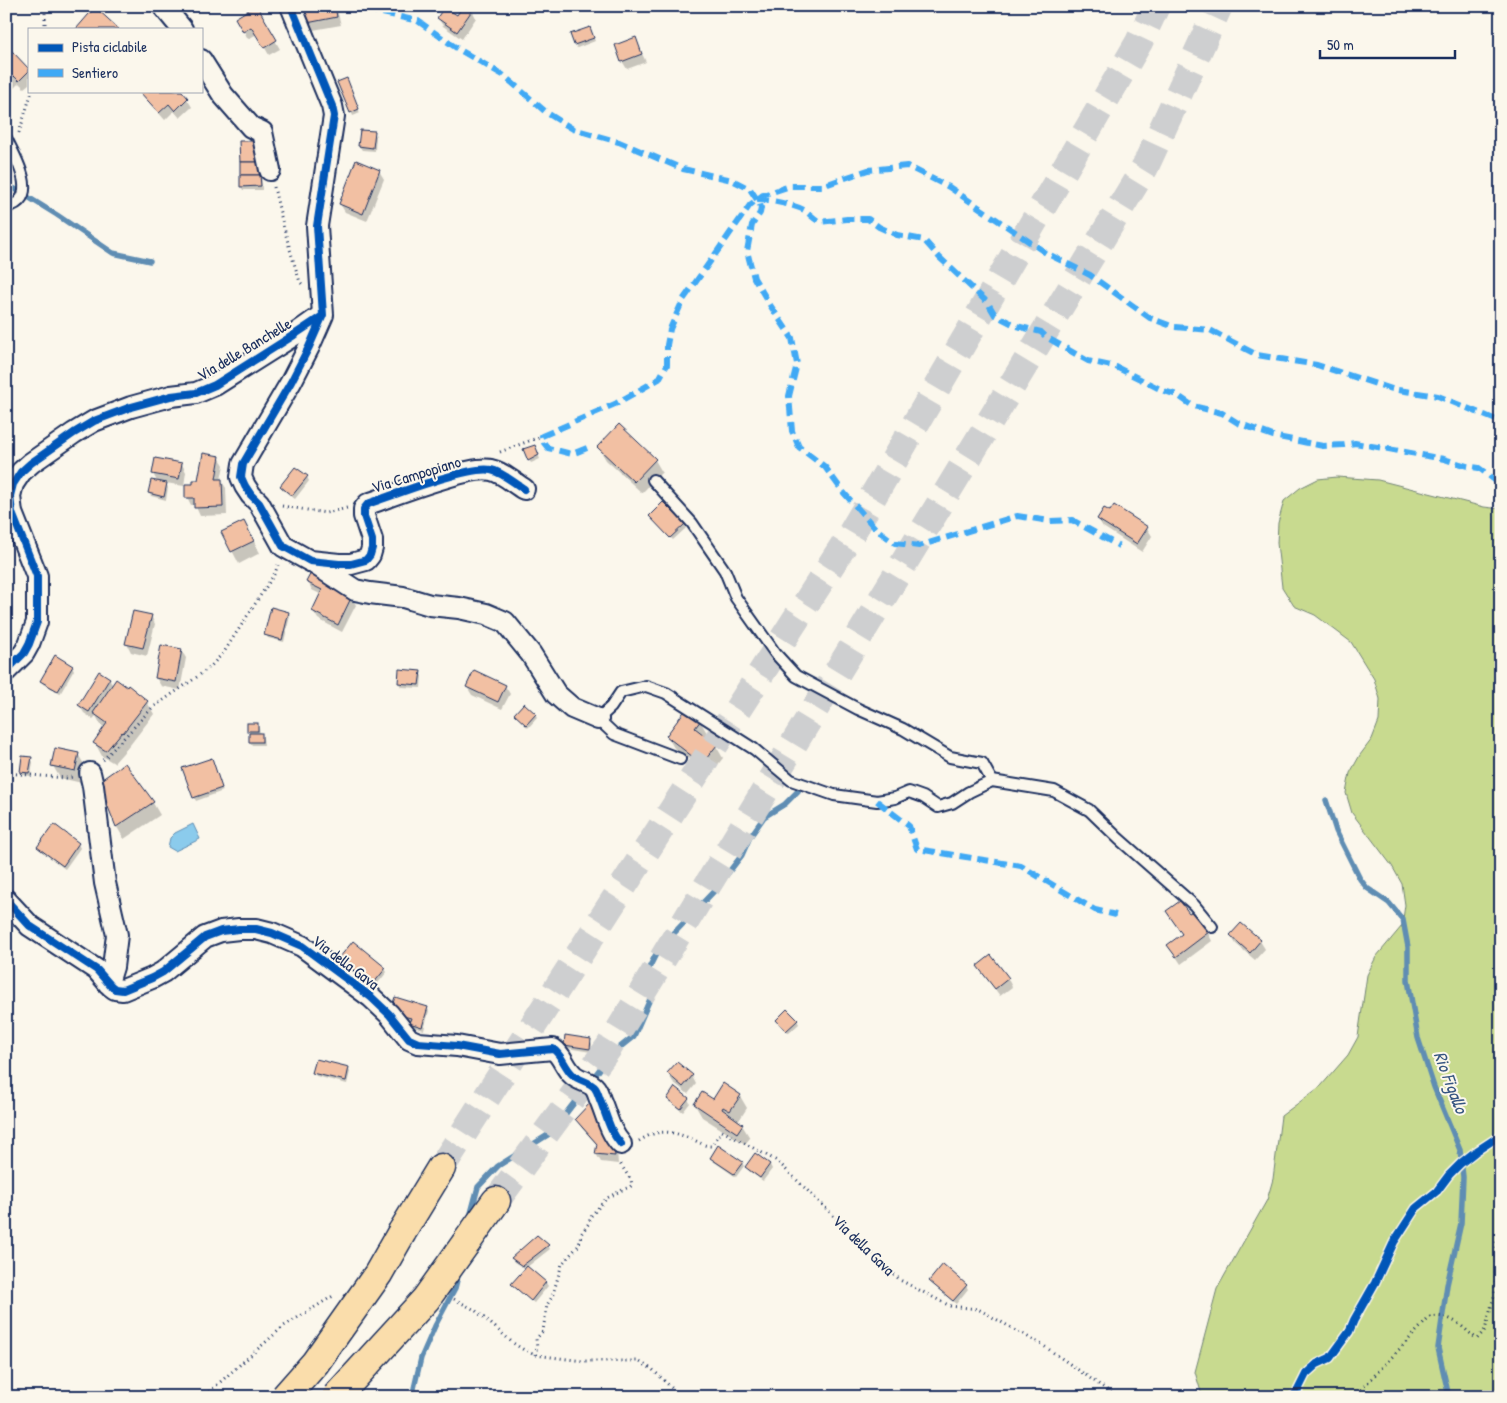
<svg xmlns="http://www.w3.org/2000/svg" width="1507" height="1403" viewBox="0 0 1507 1403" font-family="'Patrick Hand',sans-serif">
	<rect width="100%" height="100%" fill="#fbf7ec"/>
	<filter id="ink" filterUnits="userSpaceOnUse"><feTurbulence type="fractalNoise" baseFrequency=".02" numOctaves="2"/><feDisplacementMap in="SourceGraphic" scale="10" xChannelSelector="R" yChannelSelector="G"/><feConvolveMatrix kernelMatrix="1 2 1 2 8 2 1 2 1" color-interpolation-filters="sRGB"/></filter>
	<g filter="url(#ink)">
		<!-- green -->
		<polygon fill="#c8da8f" stroke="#728476" points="1337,477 1378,480 1484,507 1501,509 1501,1397 1209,1397 1201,1392 1195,1372 1217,1289 1267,1200 1273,1179 1281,1116 1321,1086 1348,1055 1358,1037 1367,975 1376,957 1402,926 1405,905 1402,884 1392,866 1352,813 1346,793 1350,773 1360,755 1372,739 1379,721 1380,699 1374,679 1351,642 1315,615 1294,606 1282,587 1277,543 1278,523 1284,501 1300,488 1318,479"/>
		<!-- water -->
		<polygon fill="#8bcbec" stroke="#5e8db3" points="193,824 200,839 175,851 168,847 170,838 175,833"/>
		<!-- shadow -->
		<g fill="#0003">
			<polygon points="302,6 336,6 341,25 313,30 308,22 307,13 304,13"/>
			<polygon points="256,7 280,49 269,55 257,34 248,39 237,18"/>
			<polygon points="472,10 476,18 462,39 443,26 438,18 457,17"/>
			<polygon points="591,32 595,41 577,48 575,45"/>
			<polygon points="635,39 646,62 627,69 622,61"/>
			<polygon points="6,58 29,71 29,84 24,88 19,83 12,90 6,84"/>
			<polygon points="339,82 348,83 360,113 353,116"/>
			<polygon points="139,91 180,91 187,99 192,107 180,118 174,111 165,120"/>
			<polygon points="374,133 376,136 375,151 362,150 359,146"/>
			<polygon points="260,145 262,190 243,190 241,186"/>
			<polygon points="379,171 384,179 367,221 345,212 340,204"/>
			<polygon points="599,448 655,460 662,472 642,493 606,460"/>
			<polygon points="536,450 540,459 531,463 529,460"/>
			<polygon points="219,457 224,465 221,480 226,488 227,515 200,516 195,505 191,505 187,497"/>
			<polygon points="182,464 186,472 184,486 166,483 168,488 166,500 151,496 149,493 158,483 153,474"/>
			<polygon points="307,477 309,481 295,499 283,490 281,486"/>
			<polygon points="1098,519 1147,528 1152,536 1142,552 1103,527"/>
			<polygon points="653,520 684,524 686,528 673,540"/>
			<polygon points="244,522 260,553 239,564 223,533"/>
			<polygon points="308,582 351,597 356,605 342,632 318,619 313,611 322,595 312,590"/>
			<polygon points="288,613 290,616 284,642 268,638 266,635"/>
			<polygon points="151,616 155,624 147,656 131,652 127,644"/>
			<polygon points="181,650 186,658 180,690 161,686 156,678"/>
			<polygon points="72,666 74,670 60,694 43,684 41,681"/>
			<polygon points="400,671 420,673 422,676 421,688 401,687 399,683"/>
			<polygon points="109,679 113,686 127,688 128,687 147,702 154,714 130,745 114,763 102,756 95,743 105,728 101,725 96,716 93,719 84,713 79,705"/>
			<polygon points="505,686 510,694 502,709 472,695 467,687"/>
			<polygon points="515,714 535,714 537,718 528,728"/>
			<polygon points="700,721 707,733 704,737 716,746 723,758 710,775 674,748 667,736"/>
			<polygon points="248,724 257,724 259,728 260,734 261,734 263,738 264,745 252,745 250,742"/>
			<polygon points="78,754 85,766 82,783 60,778 53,766"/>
			<polygon points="31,759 33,762 31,776 23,775 21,772"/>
			<polygon points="212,759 223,791 196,801 194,797"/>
			<polygon points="124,764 153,803 160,815 124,839 117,827 100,782"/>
			<polygon points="54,826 78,844 80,848 65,869 41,851 39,847"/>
			<polygon points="1189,915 1208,933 1212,941 1181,964 1169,946 1183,935"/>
			<polygon points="1231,936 1260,941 1265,949 1255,960 1236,944"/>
			<polygon points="978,966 1008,979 1012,987 1000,996"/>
			<polygon points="338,967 385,969 387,972 370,993"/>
			<polygon points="392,1008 427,1008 429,1011 424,1030 413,1027 411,1023 411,1021 403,1018"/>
			<polygon points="797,1020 799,1024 789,1033 779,1023"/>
			<polygon points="590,1040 592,1044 591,1052 567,1048 565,1044"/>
			<polygon points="348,1068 350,1072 347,1084 316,1076 314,1073"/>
			<polygon points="668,1074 692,1076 696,1084 688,1094 673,1082"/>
			<polygon points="740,1096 747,1108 738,1122 742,1125 750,1138 745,1144 702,1117 695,1105"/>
			<polygon points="668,1099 688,1099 690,1103 683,1112 670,1102"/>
			<polygon points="576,1119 617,1150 618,1164 601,1162 596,1154 598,1146 581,1127"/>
			<polygon points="756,1155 770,1165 772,1169 763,1181 749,1171 747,1167"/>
			<polygon points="711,1158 742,1163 744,1166 736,1177 713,1161"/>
			<polygon points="548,1246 550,1249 527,1267 546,1283 548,1286 534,1303 515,1287 526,1269 514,1262 512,1258"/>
			<polygon points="930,1281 966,1286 968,1289 956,1304 932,1284"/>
		</g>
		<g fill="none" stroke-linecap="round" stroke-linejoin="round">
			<!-- stream -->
			<g stroke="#5e8db3" stroke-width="5.5">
				<polyline points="6,185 15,189 57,215 113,253 150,261"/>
				<polyline points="1326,800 1336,831 1360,879 1367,888 1389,903 1403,920 1408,947 1408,980 1418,1038 1434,1087 1460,1150 1463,1177 1461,1223 1447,1285 1438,1348 1449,1397"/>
				<polyline points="470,1217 478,1187 498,1166 551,1133 606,1061 619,1048 634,1036 650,999 649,968 658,950 715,890 742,855 750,837 764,817 785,804 798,791"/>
				<polyline points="412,1397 421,1358 435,1326 455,1288 459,1272"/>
			</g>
		</g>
		<!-- building -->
		<g fill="#f2c0a3" stroke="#1b2f5e">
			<polygon points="255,6 257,6 277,40 264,48 251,27 243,32 235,18"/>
			<polygon points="305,6 335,6 337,17 307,23"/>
			<polygon points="463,6 468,6 473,9 457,32 437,18 444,7 457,15"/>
			<polygon points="95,7 119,29 76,29"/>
			<polygon points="590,27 594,38 574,45 570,34"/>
			<polygon points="636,37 642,54 621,62 615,45"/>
			<polygon points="12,51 29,69 29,71 19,81 14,76 7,83 6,57"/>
			<polygon points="347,78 359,109 350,113 337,82"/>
			<polygon points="139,91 182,91 188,98 175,111 169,104 159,113"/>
			<polygon points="360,130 375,131 373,148 358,146"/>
			<polygon points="239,141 259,141 260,162 240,162"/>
			<polygon points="356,160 380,170 363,214 339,204"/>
			<rect x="240" y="162" width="20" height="13"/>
			<polygon points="240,175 260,175 261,186 240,187"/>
			<polygon points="619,424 656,459 634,482 597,447"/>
			<polygon points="535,445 539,455 528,461 523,449"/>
			<polygon points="203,453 220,456 216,479 222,479 223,507 194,508 194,498 185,498 185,484 193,484 193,480 198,480"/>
			<polygon points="155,458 182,463 179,479 152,474"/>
			<polygon points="295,467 308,476 292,496 280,486"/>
			<polygon points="151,480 167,483 164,497 148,493"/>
			<polygon points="663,502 685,524 670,538 649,516"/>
			<polygon points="1114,505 1148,527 1137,544 1097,519 1104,508 1110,511"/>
			<polygon points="244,521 254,541 231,552 221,532"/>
			<polygon points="313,569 352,596 338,625 312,611 322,590 306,582"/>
			<polygon points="271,607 289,612 282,640 264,635"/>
			<polygon points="133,611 152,615 143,648 125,644"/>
			<polygon points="161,645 182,649 176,682 155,678"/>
			<polygon points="55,655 73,666 58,691 40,681"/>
			<polygon points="399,669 421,671 419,685 398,683"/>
			<polygon points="474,670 506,685 498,702 466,687"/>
			<polygon points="99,671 110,678 89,712 78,705"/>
			<polygon points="116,679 127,687 128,685 148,701 123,733 122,732 106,751 93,743 107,723 93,713"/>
			<polygon points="524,703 536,714 526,725 514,714"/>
			<polygon points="686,709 701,720 695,728 717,745 702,764 666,736"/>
			<rect x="247" y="723" width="11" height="8"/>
			<rect x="249" y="733" width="13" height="9"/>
			<polygon points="55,748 79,753 75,771 51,766"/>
			<polygon points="22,756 32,757 29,773 20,772"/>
			<polygon points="212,758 222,788 193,798 182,768"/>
			<polygon points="125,763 154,802 116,827 98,782"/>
			<polygon points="54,824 79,843 63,866 37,847"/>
			<polygon points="1180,901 1189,913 1195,910 1209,932 1176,957 1167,945 1182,934 1166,911"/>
			<polygon points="1241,923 1261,940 1250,953 1230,935"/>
			<polygon points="353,941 386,968 368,990 335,963"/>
			<polygon points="991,955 1009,978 995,989 977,966"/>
			<polygon points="395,997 428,1007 422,1027 409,1023 411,1018 399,1015 400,1011 391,1009"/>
			<polygon points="787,1009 798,1020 786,1031 776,1020"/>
			<polygon points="565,1035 591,1039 590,1049 564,1045"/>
			<polygon points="316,1059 349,1067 346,1081 312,1073"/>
			<polygon points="677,1062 693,1075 683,1087 667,1073"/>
			<polygon points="723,1083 741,1095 730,1111 723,1107 722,1109 743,1124 737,1133 694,1104 702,1092 713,1099"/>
			<polygon points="675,1087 689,1098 680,1109 667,1099"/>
			<polygon points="591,1102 613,1140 615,1156 595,1154 597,1144 575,1119"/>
			<polygon points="718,1145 743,1162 734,1174 710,1158"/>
			<polygon points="755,1153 770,1164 760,1178 745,1167"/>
			<polygon points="537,1235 549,1245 522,1266 511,1258"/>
			<polygon points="943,1264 967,1285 953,1301 929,1281"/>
			<polygon points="527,1266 546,1282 531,1301 511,1284"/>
		</g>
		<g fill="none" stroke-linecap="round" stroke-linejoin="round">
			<!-- highway-tunnel -->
			<g stroke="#cecfd0" stroke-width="28" stroke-dasharray="28 14" stroke-linecap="butt">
				<polyline points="441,1168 851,534 1139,42 1156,6"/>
				<polyline points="496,1201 609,1047 1145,167 1219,6"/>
			</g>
			<defs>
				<g id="lane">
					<path d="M6 138C15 157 42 200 6 207"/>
					<polyline points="653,480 692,523 725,571 736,598 775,653 796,676 858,709 903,729 950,757 982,763 992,781"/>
					<polyline points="680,759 614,734 598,719 611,707 621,692 646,686 666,693 754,749 791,780 834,795 877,801 895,798 909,792 923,797 938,807 952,803 969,792 992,781 1054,791 1089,810 1119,839 1194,905 1212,927"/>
				</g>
				<g id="street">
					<polyline points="163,6 182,29"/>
					<path d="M291 6 332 106 334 116 317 226 323 315 309 347 291 382 243 464 241 477 245 486 251 495 259 503 283 546 310 561 339 564H351L366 560 370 555 372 548V540L364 516V509L368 504C391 496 470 465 491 470 502 472 514 483 524 489"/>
					<polyline points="201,60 223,95 251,127 262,132 270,170"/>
					<polyline points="315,564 355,590 370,593 403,597 430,605 459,608 486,614 505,622 531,654 556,694 572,708 598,719"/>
					<polyline points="6,671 24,653 29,644 37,622 37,576 12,513 10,496 13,484 21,472 31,463 74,433 94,421 131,407 171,396 196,393 215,385 294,335 321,316"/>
					<polyline points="90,773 93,786 105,883 117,935 113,967 108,983"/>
					<path d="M6 900 30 926 97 970 111 986 115 989 123 990 152 978 163 972 205 937 221 931 239 929H256L272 933 302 946 371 997 389 1014 409 1039 418 1043 457 1046 500 1054 553 1049C562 1055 564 1066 572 1074 578 1081 590 1081 595 1088 598 1092 599 1098 601 1102 607 1117 610 1132 621 1144"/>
				</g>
				<g id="highway">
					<polyline points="402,1232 441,1168"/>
					<polyline points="466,1243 496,1201"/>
				</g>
			</defs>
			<!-- lane casing -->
			<use href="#lane" stroke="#1b2f5e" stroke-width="14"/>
			<!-- street casing -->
			<use href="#street" stroke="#1b2f5e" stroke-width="24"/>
			<!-- highway casing -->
			<use href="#highway" stroke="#1b2f5e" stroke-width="31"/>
			<!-- path -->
			<g stroke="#1b2f5e" stroke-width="3" stroke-dasharray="1 4" stroke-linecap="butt">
				<polyline points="354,6 365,9"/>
				<polyline points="45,29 45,6"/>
				<polyline points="19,133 32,91"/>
				<path d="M274 187C281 219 290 251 300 282L302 284"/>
				<polyline points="500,452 542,436"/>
				<polyline points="282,506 326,513 347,508"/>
				<polyline points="103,760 152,708 197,677 211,666 224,652 275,573 278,565"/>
				<polyline points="6,773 66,778 73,777"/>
				<path d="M639 1141C659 1128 671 1131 692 1139 699 1142 704 1146 711 1146L722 1131 726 1133 777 1161 900 1280 950 1306 978 1309 1044 1346 1117 1397"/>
				<polyline points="454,1299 475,1310 513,1343 524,1350 535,1355 583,1361 638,1361 652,1369 681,1397"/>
				<polyline points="535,1355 537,1348 536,1339 543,1331 547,1305 552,1297 562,1264 569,1256 579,1245 581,1234 589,1223 591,1216 607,1198 624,1189 630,1187 632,1185 631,1180 619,1162"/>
				<polyline points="195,1397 210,1391 284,1326 333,1296"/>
				<path d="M1354 1397 1430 1317C1451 1313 1462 1327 1477 1339L1485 1330 1495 1293 1496 1242 1501 1226"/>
			</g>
			<!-- lane -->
			<use href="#lane" stroke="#fbf7ec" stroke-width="10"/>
			<!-- street -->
			<use href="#street" stroke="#fbf7ec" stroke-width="20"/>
			<!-- highway -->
			<use href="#highway" stroke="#faddab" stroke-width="28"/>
			<defs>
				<g id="highway-bridge">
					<polyline points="285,1397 315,1363 378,1274 402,1232"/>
					<polyline points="336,1397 426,1299 466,1243"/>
				</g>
			</defs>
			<!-- highway-bridge casing -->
			<use href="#highway-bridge" stroke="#1b2f5e" stroke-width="31" stroke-linecap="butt"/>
			<!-- highway-bridge -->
			<use href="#highway-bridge" stroke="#faddab" stroke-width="28"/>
			<!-- quiet -->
			<g stroke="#3fa9f5" stroke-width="6" stroke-dasharray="12 6" stroke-linecap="butt">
				<polyline points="365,9 418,21 458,49 503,75 547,113 573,129 619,142 683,169 732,180 750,189 760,204 761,208 760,213 752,225 747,251 754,278 770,305 792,338 797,364 789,396 792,431 799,447 825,467 844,493 876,529 895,543 919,546 1017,516 1050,521 1072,520 1119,546"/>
				<path d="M757 200C769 199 794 205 804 210 810 214 814 219 820 222L847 219H868L879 227 897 235 924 240 940 258 988 303 995 315 1017 326 1041 332 1046 337 1088 361 1116 367 1164 391 1177 395 1193 406 1222 413 1238 423 1273 436 1323 446 1344 445 1355 443 1444 459 1467 466 1479 468 1501 485"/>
				<polyline points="587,448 572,454 548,448 544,443 542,436 615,404 659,379 667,365 667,345 670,329 683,300 750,205 763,195 790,186 822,186 868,170 907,166 949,187 1046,253 1090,275 1150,318 1174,327 1210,330 1257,355 1317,365 1392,389 1438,396 1501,422"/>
				<polyline points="877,801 909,826 917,849 1021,866 1095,910 1116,915"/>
			</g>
			<defs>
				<g id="cycleway">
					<path d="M291 6 332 106 334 116 317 226 323 315 309 347 291 382 243 464 241 477 245 486 251 495 259 503 283 546 310 561 339 564H351L366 560 370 555 372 548V540L364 516V509L368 504C391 496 470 465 491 470 502 472 514 483 524 489"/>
					<polyline points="6,671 24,653 29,644 37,622 37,576 12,513 10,496 13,484 21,472 31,463 74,433 94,421 131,407 171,396 196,393 215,385 294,335 321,317"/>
					<path d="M6 900 30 926 97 970 111 986 115 989 123 990 152 978 163 972 205 937 221 931 239 929H256L272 933 302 946 371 997 389 1014 409 1039 418 1043 457 1046 500 1054 553 1049C562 1055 564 1066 572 1074 578 1081 590 1081 595 1088 598 1092 599 1098 601 1102 607 1117 610 1132 621 1144"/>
					<polyline points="1292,1397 1297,1392 1306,1374 1317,1364 1330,1358 1349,1332 1354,1320 1375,1283 1394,1242 1416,1208 1437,1191 1449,1175 1461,1163 1475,1152 1501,1135"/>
				</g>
			</defs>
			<!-- cycleway casing -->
			<use href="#cycleway" stroke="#fbf7ec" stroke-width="11"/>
			<!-- cycleway -->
			<use href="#cycleway" stroke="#0057b8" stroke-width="8"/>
		</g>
	</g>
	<g text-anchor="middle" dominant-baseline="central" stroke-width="4" stroke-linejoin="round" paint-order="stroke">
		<!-- street labels -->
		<g font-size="16" fill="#1b2f5e" stroke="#fbf7ec">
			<text transform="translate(244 349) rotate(-31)">Via delle Banchelle</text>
			<text transform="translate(416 474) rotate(-17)">Via Campopiano</text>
			<text transform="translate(346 962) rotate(37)">Via della Gava</text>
			<text transform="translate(864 1245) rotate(44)">Via della Gava</text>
		</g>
		<!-- water labels -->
		<g font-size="18" font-style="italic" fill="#375682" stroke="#fbf7ec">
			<text transform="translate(1451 1082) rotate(69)">Rio Figallo</text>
		</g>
	</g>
	<!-- margin -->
	<rect width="1507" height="1403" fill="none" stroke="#fbf7ec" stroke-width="25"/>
	<rect x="12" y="12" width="1482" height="1378" fill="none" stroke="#1b2f5e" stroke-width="2" filter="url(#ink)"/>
	<!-- legend -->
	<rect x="28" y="28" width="175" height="65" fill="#fbf7ec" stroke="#a1a7b3"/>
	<rect x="38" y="44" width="25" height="8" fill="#0057b8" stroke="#a1a7b3"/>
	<text x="72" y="52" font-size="15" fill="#1b2f5e">Pista ciclabile</text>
	<rect x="38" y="69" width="25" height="8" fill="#3fa9f5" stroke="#a1a7b3"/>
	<text x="72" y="78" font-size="15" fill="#1b2f5e">Sentiero</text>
	<!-- scale -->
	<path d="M1320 50v8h135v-8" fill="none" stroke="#1b2f5e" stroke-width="2.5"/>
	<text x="1327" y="50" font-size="15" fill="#1b2f5e" stroke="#fbf7ec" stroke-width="4" paint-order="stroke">50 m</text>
</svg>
